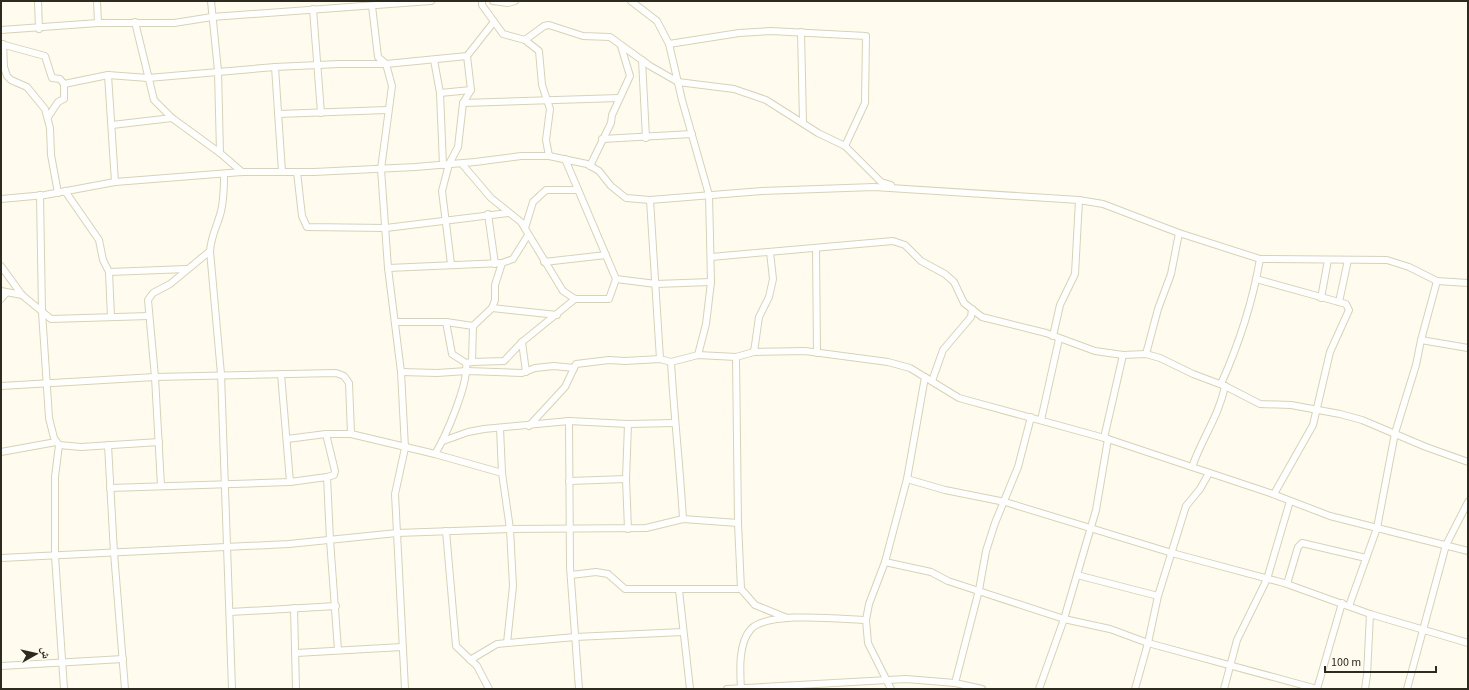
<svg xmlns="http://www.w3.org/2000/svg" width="1469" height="690" viewBox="0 0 1469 690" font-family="'Source Sans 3','Noto Naskh Arabic',sans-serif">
	<rect width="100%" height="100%" fill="#fffcef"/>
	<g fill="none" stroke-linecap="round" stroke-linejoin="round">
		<defs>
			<g id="street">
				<polyline points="38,1 39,29"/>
				<polyline points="97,1 98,23"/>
				<polyline points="211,1 218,71 220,153"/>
				<polyline points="482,1 482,5 503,34 525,40 539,51 542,85 550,109 546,140 549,156"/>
				<polyline points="493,1 508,3 515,1"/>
				<polyline points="631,1 657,21 669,44 682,100 709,195 711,282 706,324 698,355"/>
				<polyline points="372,6 378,57 386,64 392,86 381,169 388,268 401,372 405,448 395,494 405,689"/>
				<polyline points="313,9 321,113"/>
				<polyline points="135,22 154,100 172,118 220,153 242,172"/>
				<polyline points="1,30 98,23 174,23 212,17 431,1"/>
				<polyline points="801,32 803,123"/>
				<polyline points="525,40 544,26 549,25 583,36 610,37 650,66 678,82 734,89 766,100 818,133 845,146 881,182 891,185"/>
				<polyline points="1,44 45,56 52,78 60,79 64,84 64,99 58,102 48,117"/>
				<polyline points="3,44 4,67 7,76 11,80 27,87 45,109 50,128 51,155 58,193"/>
				<polyline points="669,44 739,33 771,31 866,36 865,103 845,146"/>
				<polyline points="434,60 440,93 443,165"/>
				<polyline points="642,60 646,138"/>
				<polyline points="275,67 282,172"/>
				<polyline points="108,75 115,182"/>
				<polyline points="64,84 108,75 148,78 275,67 339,64 386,64 467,56"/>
				<polyline points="440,93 471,90"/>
				<polyline points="463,103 619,98"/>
				<polyline points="278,114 387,110"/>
				<polyline points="112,125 172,118"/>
				<polyline points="602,139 692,134"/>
				<polyline points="462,164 491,198 521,222 563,291 575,299 609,299 616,279 565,159"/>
				<polyline points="590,166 611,123 612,115 630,76 621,46"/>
				<polyline points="297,172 302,216 307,227 386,228 508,213"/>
				<path d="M224 175C224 188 224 202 220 215 216 228 211 237 210 251L221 374 232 689"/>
				<polyline points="65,191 99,240 103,260 109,272 111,317"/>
				<polyline points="40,195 42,312 49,418 54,438 59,445 81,447 159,442"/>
				<polyline points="1,199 45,195 115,182 242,172 314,172 415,167 475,162 521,156 549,156 587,164 599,171 611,186 626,198 650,200 762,191 874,187 1079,200 1103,204 1179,233 1260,259 1387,260 1409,267 1437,281 1468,283"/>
				<polyline points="650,200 660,359"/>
				<polyline points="488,214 495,264"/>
				<polyline points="525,228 533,202 546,190 578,190"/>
				<polyline points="816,248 817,353"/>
				<polyline points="770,252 773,279 769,297 759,317 754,352 805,351 888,362 910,368 959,398 1108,439 1270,493 1330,516 1468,551"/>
				<polyline points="711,257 893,241 905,245 921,261 945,274 954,282 964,303 982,317 1046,333 1095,351 1123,355 1146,354 1160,358 1193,374 1225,386 1260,404 1291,405 1340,414 1362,420 1426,447 1468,462"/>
				<polyline points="544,262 606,255"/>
				<polyline points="451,264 442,191 449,164 458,147 463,103 471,90 467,56 493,23"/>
				<polyline points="1,266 22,295 51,319 149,316"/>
				<polyline points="388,268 502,263"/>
				<polyline points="109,272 187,269"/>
				<polyline points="616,279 656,284 711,282"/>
				<polyline points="1256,279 1346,304 1349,310 1330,352 1313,425 1274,494"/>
				<polyline points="1,291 22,295"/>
				<polyline points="1321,298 1328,260"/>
				<polyline points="1,299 6,293"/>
				<polyline points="1339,302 1348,260"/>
				<polyline points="492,308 557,315"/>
				<polyline points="395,322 446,322 473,326"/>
				<polyline points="446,322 452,354 466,363"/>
				<polyline points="1053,336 1060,305 1075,274 1079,200"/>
				<polyline points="1421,340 1468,348"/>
				<polyline points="522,342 526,372"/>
				<polyline points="754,352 736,357 738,523 741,589 755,605 787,618"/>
				<polyline points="1146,354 1158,309 1171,274 1179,233"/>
				<polyline points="472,362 504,361 522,342 575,299"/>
				<path d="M671 362C674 415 680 467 683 519"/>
				<polyline points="401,372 437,373 467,371 522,373 535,368 554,366 574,368"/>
				<polyline points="281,374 290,482"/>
				<polyline points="932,381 943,350 971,317 972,309"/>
				<path d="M1221 384C1238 346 1253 300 1260 259"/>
				<polyline points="1,386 155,377 336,373 344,376 349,383 351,434"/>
				<polyline points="1041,420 1059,339"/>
				<polyline points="569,421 570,567 579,689"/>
				<polyline points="628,424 626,479 628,529"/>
				<polyline points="529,426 565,387 576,364 609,360 625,361 660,359 671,362 698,355 736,357"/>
				<polyline points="500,428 502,473 510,529 513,586 507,643"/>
				<polyline points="1104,438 1123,355"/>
				<polyline points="287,439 326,434 351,434 435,454 502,473"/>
				<polyline points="443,441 468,432 484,429 569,421 628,424 674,423"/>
				<polyline points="59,445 55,477 55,556 64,689"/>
				<polyline points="108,445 114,553 125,689"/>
				<polyline points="1,452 56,442"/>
				<path d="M435 454C446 436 469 383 466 363L472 362 473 326 492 308 495 300V285L502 263 513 259 528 235"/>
				<path d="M1192 467C1202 438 1219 416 1225 386"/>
				<polyline points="327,477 330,540 338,650"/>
				<polyline points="907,479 945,490 1005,502 1172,553 1284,583 1370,614 1468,643"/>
				<polyline points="569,481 626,479"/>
				<polyline points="161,486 155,377 148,300 153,293 170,284 210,251"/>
				<polyline points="110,488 290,482 327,477 334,475 335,471 326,434"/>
				<polyline points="446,531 456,646 477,666 489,689"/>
				<polyline points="1,558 289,544 397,533 510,529 646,528 683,519 738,523"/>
				<polyline points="885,562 931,572 948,581 1064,619 1110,629 1148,643 1317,689"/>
				<polyline points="571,575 596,572 608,574 625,589 741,589"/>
				<polyline points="1077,575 1158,596"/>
				<polyline points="1287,584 1298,547 1302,543 1366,558"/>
				<polyline points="679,590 690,689"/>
				<polyline points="1349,606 1377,528 1395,433 1416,365 1421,340 1437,281"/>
				<polyline points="294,608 296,689"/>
				<polyline points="230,612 336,606"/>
				<polyline points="296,653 402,647"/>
				<polyline points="470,660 497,644 575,637 683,632"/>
				<polyline points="1,666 123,659"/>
				<polyline points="955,683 979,590 986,551 995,523 1018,467 1031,417"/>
				<polyline points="727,689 906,679 955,683 982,689"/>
				<path d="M741 689C740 672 738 643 751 629 768 611 840 619 866 620"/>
				<polyline points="891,689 868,643 866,620 869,604 885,562 907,479 925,377"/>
				<polyline points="1039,689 1064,619 1096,510 1108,439"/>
				<polyline points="1135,689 1148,643 1158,596 1186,506 1200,489 1209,473"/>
				<polyline points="1224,689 1237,640 1267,579 1290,501"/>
				<polyline points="1317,689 1342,603"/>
				<polyline points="1365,689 1367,675 1370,614"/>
				<polyline points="1407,689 1446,545 1468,502"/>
			</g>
		</defs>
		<!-- street casing -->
		<use href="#street" stroke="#d9d2b3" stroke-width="8"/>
		<!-- street -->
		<use href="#street" stroke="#fff" stroke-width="6"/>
	</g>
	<!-- border -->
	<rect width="1469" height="690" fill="none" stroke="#2d2a1f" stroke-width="4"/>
	<!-- north arrow -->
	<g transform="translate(36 654) rotate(82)" stroke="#fffcef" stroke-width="3" paint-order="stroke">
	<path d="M0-3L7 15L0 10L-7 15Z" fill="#2d2a1f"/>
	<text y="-6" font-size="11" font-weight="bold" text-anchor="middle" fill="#2d2a1f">ش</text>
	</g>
	<!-- scale -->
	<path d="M1325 666v6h111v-6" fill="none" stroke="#2d2a1f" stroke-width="2"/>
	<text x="1331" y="666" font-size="12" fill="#2d2a1f" stroke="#fffcef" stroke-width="3" paint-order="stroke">100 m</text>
</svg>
